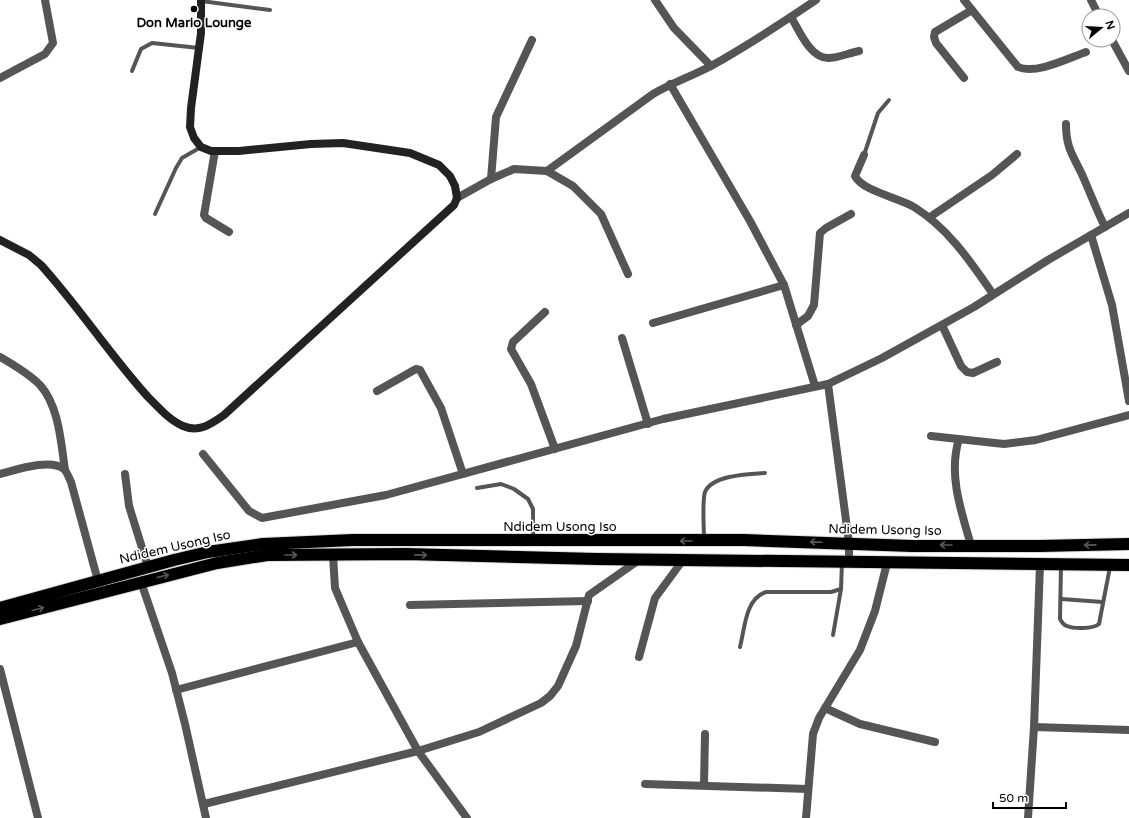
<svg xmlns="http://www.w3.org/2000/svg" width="1129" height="818" viewBox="0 0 1129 818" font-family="'Varela Round',sans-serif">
	<rect width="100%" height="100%" fill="#fff"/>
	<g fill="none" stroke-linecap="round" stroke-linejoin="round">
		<defs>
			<g id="highway">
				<polyline points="0,608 174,560 208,552 263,544 353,540 744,540 912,546 1040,546 1129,544"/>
				<polyline points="0,619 217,563 267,555 406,554 597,559 1129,565"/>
			</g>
		</defs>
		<!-- highway casing -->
		<use href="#highway" stroke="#dbdbdb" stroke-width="14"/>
		<!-- lane -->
		<g stroke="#555" stroke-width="4">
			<polyline points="201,1 270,10"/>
			<polyline points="132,71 141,49 152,43 199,48"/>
			<polyline points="864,155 878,113 889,100"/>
			<polyline points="155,214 176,168 182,158 201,147"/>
			<polyline points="477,488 501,484 514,489 528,499 533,509 533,538"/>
			<path d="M704 539C704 528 702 500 705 492 712 475 750 474 765 473"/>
			<path d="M1061 565 1060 619C1062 622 1063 625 1067 626 1074 629 1093 629 1099 624L1110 567"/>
			<polyline points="1061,599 1103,602"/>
			<polyline points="833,635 841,589"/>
			<path d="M740 647C745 628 745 599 766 592H831L841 589 842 562"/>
		</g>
		<!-- street -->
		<g stroke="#555" stroke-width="8">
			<polyline points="655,0 674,28 711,66"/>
			<path d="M964 0 1018 67C1035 75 1069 58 1086 52"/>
			<polyline points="1091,0 1099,16"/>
			<path d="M791 17C799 30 810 58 828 58 838 58 849 53 859 51"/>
			<polyline points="1112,40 1129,71"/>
			<polyline points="0,78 45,54 53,43 45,0"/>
			<polyline points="964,78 936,43 934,37 935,32 972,10"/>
			<polyline points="670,84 750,221 784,285 815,386"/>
			<path d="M1066 124C1066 150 1074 156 1084 179 1091 195 1097 211 1105 227"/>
			<polyline points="215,151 204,215 206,218 229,232"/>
			<path d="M864 155 855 176C862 191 900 198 914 207 949 229 970 261 993 294"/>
			<path d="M547 171 653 94C672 83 692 76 711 66 747 46 782 23 816 0"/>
			<polyline points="491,179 496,117 532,40"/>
			<polyline points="457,198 491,179 514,169 547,171 573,186 601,214 628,274"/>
			<polyline points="930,217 992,175 1017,154"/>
			<polyline points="1091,235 1112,305 1129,401"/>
			<polyline points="545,312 513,342 511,349 531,384 555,449"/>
			<polyline points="653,323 784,285"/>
			<polyline points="796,325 808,316 814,305 820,233 826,228 851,214"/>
			<polyline points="942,325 961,366 967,372 973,373 997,362"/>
			<polyline points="622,338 648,424"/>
			<path d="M0 357C14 365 29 374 40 385 59 406 61 443 65 470"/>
			<polyline points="828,384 849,543 849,562"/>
			<polyline points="377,391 416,369 420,370 441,408 463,474"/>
			<polyline points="931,436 1004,444 1036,440 1129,415"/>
			<path d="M959 439C948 474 961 511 971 545"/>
			<polyline points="203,454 249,511 262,518 386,495 663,419 828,384 882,358 974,307 1048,260 1129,213"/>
			<path d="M0 474C16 470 50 458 64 469 67 472 69 478 71 482L98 581"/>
			<polyline points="125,474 129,506 148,567"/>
			<polyline points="333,555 335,588 358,642 418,751 467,818"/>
			<polyline points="141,582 172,673 185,724 206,818"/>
			<polyline points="410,605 588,601"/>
			<polyline points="639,657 655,598 683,560"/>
			<polyline points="0,669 38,818"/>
			<polyline points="176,690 358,642"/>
			<polyline points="825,708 860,724 935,742"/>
			<polyline points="1034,727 1129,730"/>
			<polyline points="645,784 808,789"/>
			<polyline points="704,785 705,734"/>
			<polyline points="204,804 418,751 479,732 541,703 550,696 558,686 576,646 589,595 639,560"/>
			<polyline points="806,818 813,734 819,718 860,650 875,611 887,563"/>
			<polyline points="1028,818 1034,727 1040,565"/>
		</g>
		<!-- secondary -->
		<path stroke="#222" stroke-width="8" d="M0 240 29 255 41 265C79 307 110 355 148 397 158 407 169 420 183 426 199 433 211 424 224 415L454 205 457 198 455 186 450 176 439 165 410 153 343 143 311 144 239 151H211L201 147 194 138 190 127 191 108 201 33V0"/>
		<!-- highway -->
		<use href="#highway" stroke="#000" stroke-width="12"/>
	</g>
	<!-- one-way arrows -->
	<defs><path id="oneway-shaft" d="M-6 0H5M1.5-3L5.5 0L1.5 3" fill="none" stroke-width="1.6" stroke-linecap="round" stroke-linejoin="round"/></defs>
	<g stroke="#595959">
		<use href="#oneway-shaft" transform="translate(686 541) rotate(-180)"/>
		<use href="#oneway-shaft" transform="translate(816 542) rotate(-178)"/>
		<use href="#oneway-shaft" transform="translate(946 545) rotate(180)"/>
		<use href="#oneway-shaft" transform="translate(1090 545) rotate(179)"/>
		<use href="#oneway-shaft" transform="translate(291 555)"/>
		<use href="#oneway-shaft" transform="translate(421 555) rotate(1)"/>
		<use href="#oneway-shaft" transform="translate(163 576) rotate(-14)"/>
		<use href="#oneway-shaft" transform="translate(38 609) rotate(-15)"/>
	</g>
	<!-- markers -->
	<circle fill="#000" stroke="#fff" stroke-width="1.5" cx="194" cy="9" r="4"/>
	<g text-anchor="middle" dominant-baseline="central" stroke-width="3" stroke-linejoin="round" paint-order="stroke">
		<!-- poi labels -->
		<g font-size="13" font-weight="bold" fill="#000" stroke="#fff">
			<text x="194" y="23">Don Mario Lounge</text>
		</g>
		<!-- street labels -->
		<g font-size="13" fill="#000" stroke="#fff">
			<text x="560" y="527">Ndidem Usong Iso</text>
			<text transform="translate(885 530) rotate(1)">Ndidem Usong Iso</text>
			<text transform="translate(175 547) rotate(-13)">Ndidem Usong Iso</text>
		</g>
	</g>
	<!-- north arrow -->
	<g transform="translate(1101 28) rotate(72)"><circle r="19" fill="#ffffff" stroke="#999999"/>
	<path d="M0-3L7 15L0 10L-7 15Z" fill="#000000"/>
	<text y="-6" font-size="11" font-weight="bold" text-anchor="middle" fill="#000000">N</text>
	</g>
	<!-- scale -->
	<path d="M993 802v6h73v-6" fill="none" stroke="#000000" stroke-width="2"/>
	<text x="999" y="802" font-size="12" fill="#000000" stroke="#ffffff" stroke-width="3" paint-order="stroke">50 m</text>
</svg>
